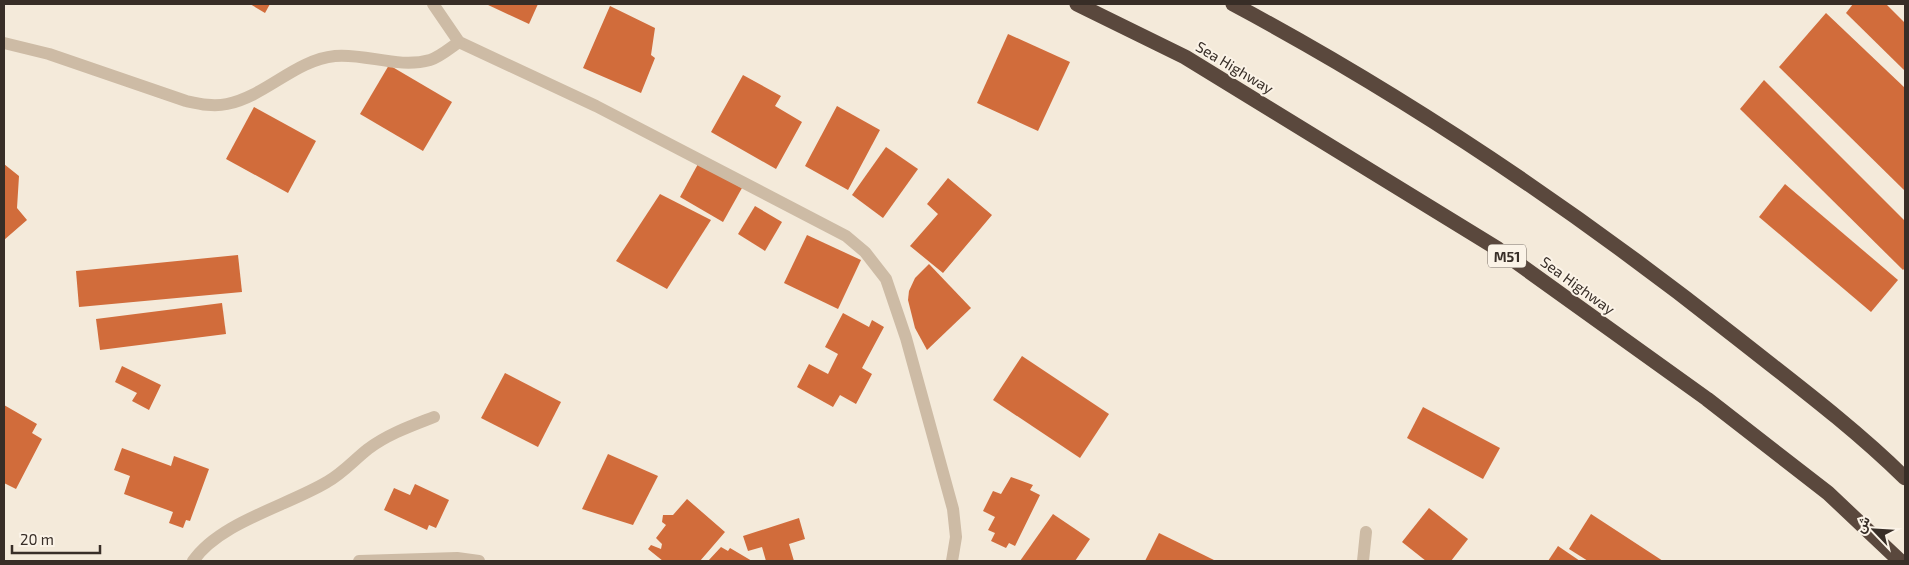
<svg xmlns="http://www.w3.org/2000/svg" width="1909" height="565" viewBox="0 0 1909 565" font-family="'Exo 2',Vazirmatn,sans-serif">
	<rect width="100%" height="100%" fill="#f4eada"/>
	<!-- building -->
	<g fill="#d16c3b">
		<polygon points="250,4 270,4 265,13"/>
		<polygon points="486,4 538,4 529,24"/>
		<polygon points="1853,4 1886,4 1905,23 1905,71 1846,13"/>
		<polygon points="610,6 655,28 651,55 655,58 641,93 583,68"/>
		<polygon points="1826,13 1905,88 1905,191 1779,67"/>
		<polygon points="1008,34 1070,62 1038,131 977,103"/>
		<polygon points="389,65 452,102 423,151 360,114"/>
		<polygon points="743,75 781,96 775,106 802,122 776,169 711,132"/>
		<polygon points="1764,80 1905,221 1905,268 1903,270 1740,109"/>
		<polygon points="837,106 880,130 848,190 805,166"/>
		<polygon points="254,107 316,141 288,193 226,159"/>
		<polygon points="886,147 918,169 883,218 852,195"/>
		<polygon points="4,164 19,176 17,208 27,220 4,240"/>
		<polygon points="698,164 742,188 723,222 680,197"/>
		<polygon points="948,178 992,215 943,273 910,246 938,214 927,204"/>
		<polygon points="1785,184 1898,280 1871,312 1759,217"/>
		<polygon points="660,194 711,220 667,289 616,261"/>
		<polygon points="755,206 782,222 765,251 738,234"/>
		<polygon points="807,235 861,260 838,309 784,283"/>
		<polygon points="238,255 242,292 79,307 76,271"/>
		<polygon points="929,264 971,308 927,350 915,328 908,300 909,291 915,278"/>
		<polygon points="222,303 226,334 100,350 96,319"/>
		<polygon points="843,313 869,327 872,320 884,327 862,368 872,374 856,404 840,395 833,407 797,387 809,364 828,374 838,354 825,347"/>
		<polygon points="1022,356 1109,414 1080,458 993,400"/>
		<polygon points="122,366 161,385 149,410 132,401 137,393 115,382"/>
		<polygon points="505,373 561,402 538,447 481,418"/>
		<polygon points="4,405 37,424 32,433 42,439 16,489 4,483"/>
		<polygon points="1423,407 1500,448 1483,479 1407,438"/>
		<polygon points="122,448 171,466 174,456 209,469 190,521 186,520 183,528 169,523 173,512 124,494 130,476 114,470"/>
		<polygon points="608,454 658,476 633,525 582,509"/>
		<polygon points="1011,477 1033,485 1030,490 1040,495 1015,546 1009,543 1006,548 991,541 995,533 988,530 995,517 983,511 993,491 1001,494"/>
		<polygon points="415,484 449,500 436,528 429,525 427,530 384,510 394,488 410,495"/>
		<polygon points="687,499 725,532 700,561 663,561 648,549 651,545 661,549 662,544 656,538 666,525 662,522 663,515 673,515"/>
		<polygon points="1429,508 1468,539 1451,561 1426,561 1402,542"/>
		<polygon points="1053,514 1090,539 1075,561 1020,561"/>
		<polygon points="1591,514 1663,561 1588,561 1569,549"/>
		<polygon points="799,518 805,539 789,544 794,561 766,561 762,547 748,551 743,536"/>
		<polygon points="1159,533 1216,561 1145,561"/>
		<polygon points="1558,546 1580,561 1548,561"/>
		<polygon points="721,547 728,551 730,548 752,561 708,561"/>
	</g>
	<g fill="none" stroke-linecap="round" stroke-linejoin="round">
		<!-- street -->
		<g stroke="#cdbba5" stroke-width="12">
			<polyline points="433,4 459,42 596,106 846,236 865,252 886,279 906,338 953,509 956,537 952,561"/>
			<path d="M4 43 49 54 186 101C200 104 213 107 227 104 266 96 295 60 335 56 366 53 398 69 430 60 440 57 450 48 459 42"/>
			<path d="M193 561C220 522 287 506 327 482 343 473 354 460 368 449 388 434 411 426 434 417"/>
			<polyline points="359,561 457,558 479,561"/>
			<polyline points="1363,561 1366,532"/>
		</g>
		<!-- highway -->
		<g stroke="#5a483d" stroke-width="15">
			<polyline points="1077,4 1185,57 1498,249 1707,399 1828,493 1900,561"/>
			<path d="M1233 4C1411 99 1579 213 1737 338 1794 383 1853 427 1905 478"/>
		</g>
	</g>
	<g text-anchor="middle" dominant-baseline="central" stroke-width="4" stroke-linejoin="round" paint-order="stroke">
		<!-- shield labels -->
		<rect fill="#fbf3e7" stroke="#726961" stroke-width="1" x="1488" y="244.5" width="38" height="23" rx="4"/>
		<g font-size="14" font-weight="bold" fill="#382e27">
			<text x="1507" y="256">M51</text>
		</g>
		<!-- street labels -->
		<g font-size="15" fill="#382e27" stroke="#fbf3e7">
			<text transform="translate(1235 67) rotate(31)">Sea Highway</text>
			<text transform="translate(1578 285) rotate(36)">Sea Highway</text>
		</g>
	</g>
	<!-- border -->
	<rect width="1909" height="565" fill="none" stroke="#382e27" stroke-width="10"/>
	<!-- north arrow -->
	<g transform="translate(1874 530) rotate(295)" stroke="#fbf3e7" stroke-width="4" paint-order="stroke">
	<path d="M0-4L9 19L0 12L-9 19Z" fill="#382e27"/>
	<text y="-8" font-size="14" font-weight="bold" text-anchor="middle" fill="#382e27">ش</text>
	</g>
	<!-- scale -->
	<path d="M12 545v8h88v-8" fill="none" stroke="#382e27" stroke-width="2.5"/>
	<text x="20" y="545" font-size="15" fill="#382e27" stroke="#fbf3e7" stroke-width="4" paint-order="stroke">20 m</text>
</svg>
